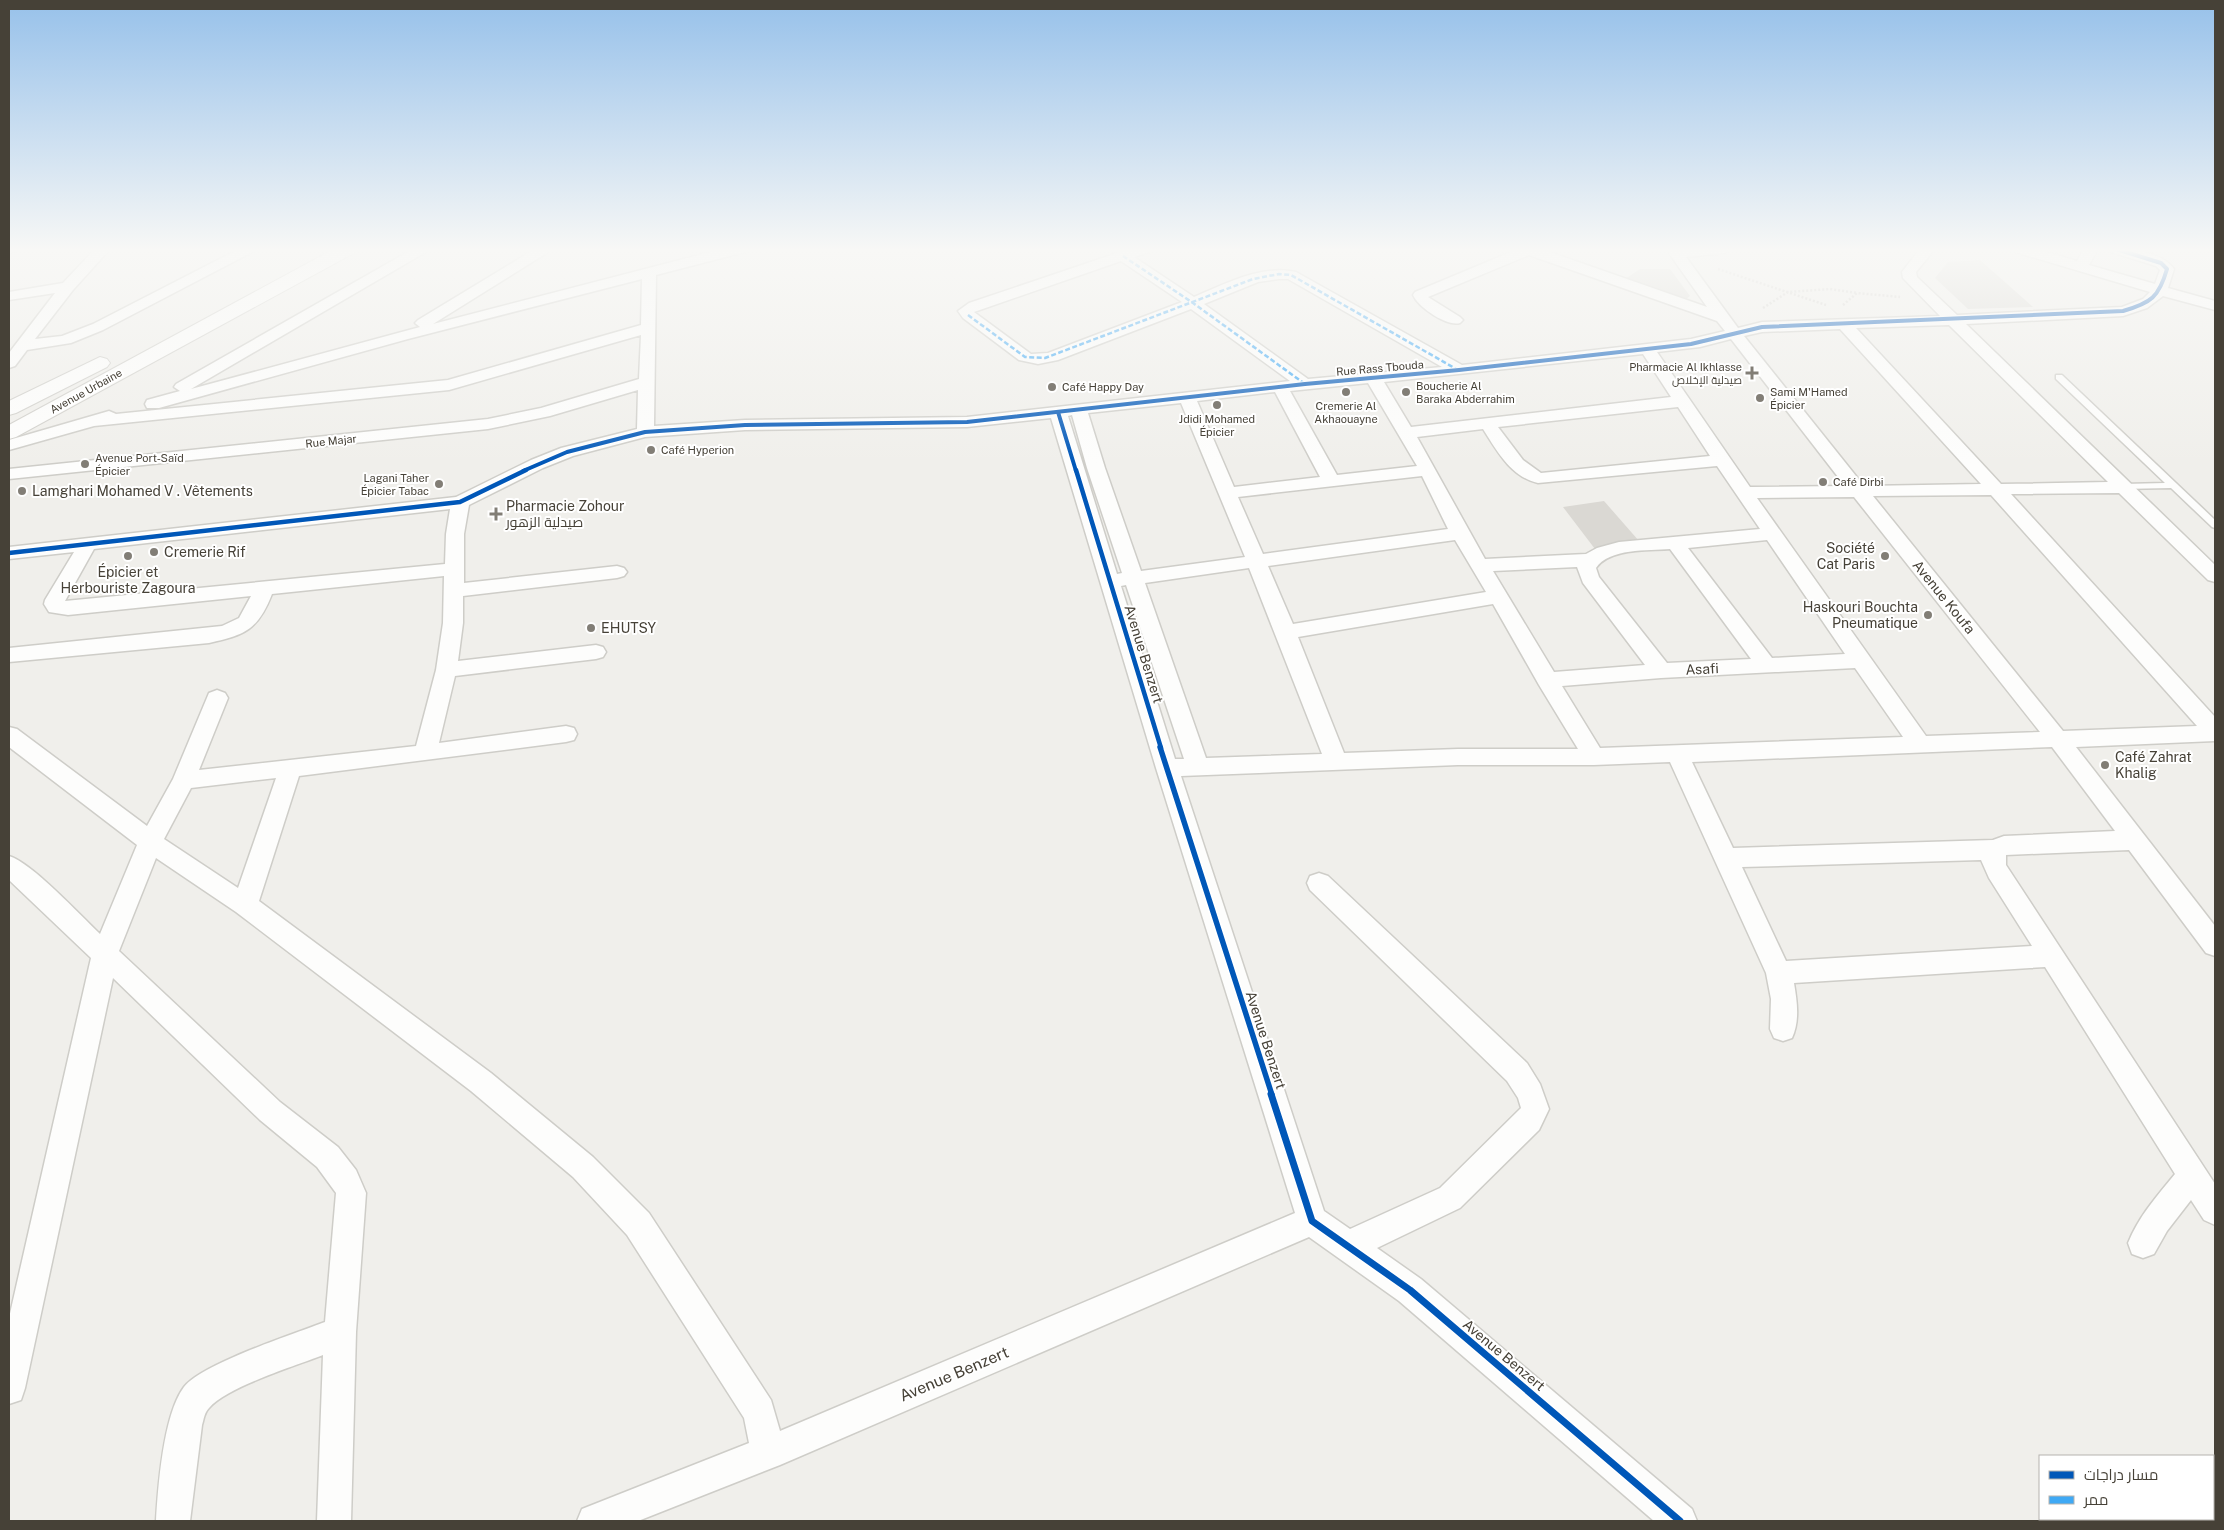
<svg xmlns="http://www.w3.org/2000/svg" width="2224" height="1530" viewBox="0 0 2224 1530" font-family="'Public Sans',Cairo,sans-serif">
	<rect width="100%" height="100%" fill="#f0efeb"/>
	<!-- building -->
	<g fill="#dad8d3">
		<polygon points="1980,260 2033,307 1968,309 1935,278 1948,262"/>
		<polygon points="1640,269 1670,269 1690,296 1685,300 1625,279"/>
		<polygon points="1604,501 1639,541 1595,549 1563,507"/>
	</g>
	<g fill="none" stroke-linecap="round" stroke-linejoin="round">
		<defs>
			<polygon id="service" points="2056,375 2062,375 2215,520 2215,528 2212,527 2171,488 2121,489 2120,487 2124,484 2165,483 2056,379"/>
			<g id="minor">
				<polygon points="9,249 16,249 16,250 9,254"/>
				<polygon points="95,249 110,249 73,290 35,339 62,336 93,324 239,249 258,249 103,330 71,343 27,350 15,366 9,368 9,353 55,293 9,300 9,292 63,283"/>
				<path d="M413 249H431L191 389 420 327 415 323 418 320 535 249H553L433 324 722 249H747L745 252 656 275 654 426 745 420 967 417 1290 381 1191 309 1058 360 1038 364 1019 360 963 318 958 311 969 303 1129 249H1151L1149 252 1134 257 1194 297C1225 284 1262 264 1296 272L1462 365 1691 339 1725 331 1717 321 1529 255 1428 297 1460 317 1463 320 1460 323C1447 327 1418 307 1413 295L1415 292 1518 249H1541L1707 307 1666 249H1732L1725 253 1686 257 1738 328 1762 322 1940 316 1903 278 1902 272 1920 249H1935L1916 272 1917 277 1957 315 2122 307 2143 299 2150 292 2015 252 2013 249H2037L2077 261 2084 249H2098L2089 265 2155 284 2160 270 2156 266 2111 252 2109 249C2130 249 2161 251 2174 269L2168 288 2215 301V310L2163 296 2147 308 2123 316 1966 324 2215 565V582L2208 580 2119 493 2011 494 2215 717V741L2076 747 2215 926V956L2206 953 2129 850 2006 855V865L2215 1184V1225L2204 1220 2191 1200 2167 1231 2154 1254 2143 1258 2132 1254 2128 1243C2139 1216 2157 1196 2175 1174L2045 967 1794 983C1797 1001 1800 1021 1792 1038L1783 1041 1774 1038 1770 1029 1771 999 1766 973 1670 762 1594 765H1458L1181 776 1324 1211 1350 1229 1440 1188 1521 1108 1518 1098 1507 1081 1310 890 1307 883 1310 876 1319 873 1328 876 1527 1063 1540 1084 1549 1109 1539 1130 1460 1208 1377 1248 1421 1279 1692 1509 1697 1521H1654L1399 1301 1309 1237 780 1465 638 1521H577L582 1509 749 1443 744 1418 627 1235 573 1177 471 1091 236 912 156 858 119 951 280 1102 338 1147 356 1170 366 1193 356 1332 351 1521H317L323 1355C295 1366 227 1387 209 1408 204 1413 204 1419 202 1425L190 1521H156C158 1487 163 1415 184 1387 201 1364 294 1334 325 1322L336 1193 317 1167 260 1120 113 978 25 1388 21 1400 9 1404V1318L91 958 9 880V856C32 863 80 915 100 934L137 845 9 747V727L17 729 147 826 173 779 209 693 217 690 225 693 228 698 199 770 416 746 436 670 443 623 444 576 272 594C258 630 245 635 209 643L9 662V648L222 626 239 618 251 596 68 615 49 612 44 604 45 600 74 552 9 559V547L456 497 531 460 561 448 637 429 638 390 550 416 488 429 9 479V469L488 419 541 408 639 379 641 335 449 390 94 426 9 450V440L109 411 116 414 448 380 641 325 642 279 408 339 159 408H147L145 404 147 400 180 391 174 387 176 384ZM1121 261 1182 302 1048 353 1031 354 974 312ZM1279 279H1288L1442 367 1308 379 1204 304 1258 282ZM1949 325 2108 482 2001 484 1856 328ZM1840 329 1981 484 1864 486 1744 336 1762 332ZM1731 339 1845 486 1750 487 1657 352 1700 347ZM1643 354 1671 397 1411 427 1384 382ZM1368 383 1417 466 1337 475 1290 391ZM1275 392 1320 477 1234 487 1197 401ZM1181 403 1245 557 1141 571 1105 468 1088 413ZM1678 407 1710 456 1541 473 1523 460 1498 427ZM1072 415 1087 468 1122 573 1117 574 1068 416ZM1051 418 1156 768 1295 1213 780 1431 771 1400 649 1213 593 1157 491 1073 259 901 299 776 566 742 574 740 577 734 574 728 566 726 439 743 455 676 596 659 603 657 606 652 603 647 596 645 458 661 463 623V596L617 578 624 576 627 572 624 568 617 566 464 583V534L469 505 543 468 573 456 645 437 745 430 967 427ZM1483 429C1497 451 1511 477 1538 483L1717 466 1760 529 1619 542 1597 548 1586 554 1485 559 1417 437ZM1422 476 1448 529 1263 554 1238 497ZM1991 495 2197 726 2063 731 1873 496ZM1854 497 2040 732 1926 736 1757 498ZM450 509 446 534 445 564 65 601 94 549ZM1455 540 1486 592 1293 624 1268 566ZM1767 540 1845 654 1772 658 1688 548ZM1670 549 1751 659 1667 663 1599 577 1596 568C1609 548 1648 551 1670 549ZM1577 567 1583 583 1645 665 1554 672 1493 571ZM1249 568 1322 754 1206 758 1145 583ZM1126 585 1184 759H1175L1121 586ZM1493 604 1539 685 1578 749H1458L1344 753 1298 637ZM1855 668 1903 737 1600 748 1562 686 1661 678ZM2052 747 2115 831 2004 836 1993 840 1733 848 1692 762ZM276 778 238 888 164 839 191 788ZM1981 860 1989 878 2032 946 1786 961 1742 867Z"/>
			</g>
			<g id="tertiary">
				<polygon points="334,249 356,249 354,253 16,437 9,439 9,425"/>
				<polygon points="100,357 107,359 110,363 107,367 16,413 9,415 9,401"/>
			</g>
		</defs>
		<!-- service casing -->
		<use href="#service" stroke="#cecdc8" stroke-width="3"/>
		<!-- minor casing -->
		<use href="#minor" stroke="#cecdc8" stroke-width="3"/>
		<!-- tertiary casing -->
		<use href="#tertiary" stroke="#cecdc8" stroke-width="2"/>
		<!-- path -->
		<g stroke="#d1cfcb" stroke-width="2.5" stroke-dasharray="2 2" stroke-linecap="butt">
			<polyline points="1718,269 1826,305"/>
			<polyline points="1843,305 1857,293 1900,297"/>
			<polyline points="1763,308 1788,292 1830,289 1857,293"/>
		</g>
		<!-- service -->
		<use href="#service" fill="#fdfdfc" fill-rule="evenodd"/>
		<!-- minor -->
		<use href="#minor" fill="#fdfdfc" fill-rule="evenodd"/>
		<!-- tertiary -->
		<use href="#tertiary" fill="#fdfdfc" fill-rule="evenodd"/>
		<!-- quiet -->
		<g stroke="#3fa9f5" stroke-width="2.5" stroke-dasharray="5 2.5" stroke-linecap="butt">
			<polyline points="1123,256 1193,303 1305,384"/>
			<polyline points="968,315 1025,357 1045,358 1253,279 1279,274 1291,275 1458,370"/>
		</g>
		<defs>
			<g id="cycleway-far3">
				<polyline points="1058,412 1076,471"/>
				<path d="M523 471 567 452 645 432 745 425 967 422 1305 384 1459 370 1691 344 1762 327 2123 311C2151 303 2159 297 2167 269L2161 263 2116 249"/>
			</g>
			<g id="cycleway-far2">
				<polyline points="1076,470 1161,748"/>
				<polyline points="9,553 460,502 526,470"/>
			</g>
			<polyline id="cycleway-far1" points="1160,747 1272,1095"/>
			<polyline id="cycleway" points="1271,1094 1312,1221 1410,1290 1680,1521"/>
		</defs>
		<!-- cycleway-far3 casing -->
		<use href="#cycleway-far3" stroke="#fff" stroke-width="6"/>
		<!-- cycleway-far2 casing -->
		<use href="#cycleway-far2" stroke="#fff" stroke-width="7"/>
		<!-- cycleway-far1 casing -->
		<use href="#cycleway-far1" stroke="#fff" stroke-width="9"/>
		<!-- cycleway casing -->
		<use href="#cycleway" stroke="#fff" stroke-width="10"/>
		<!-- cycleway-far3 -->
		<use href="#cycleway-far3" stroke="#0057b8" stroke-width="4"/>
		<!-- cycleway-far2 -->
		<use href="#cycleway-far2" stroke="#0057b8" stroke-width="4.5"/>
		<!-- cycleway-far1 -->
		<use href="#cycleway-far1" stroke="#0057b8" stroke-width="5.5"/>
		<!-- cycleway -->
		<use href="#cycleway" stroke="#0057b8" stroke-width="7"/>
	</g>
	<!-- sky -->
	<linearGradient id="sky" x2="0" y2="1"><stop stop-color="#97c1ea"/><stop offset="0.54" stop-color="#f8f8f6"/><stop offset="1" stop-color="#f8f8f6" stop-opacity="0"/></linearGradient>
	<rect width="2224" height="464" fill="url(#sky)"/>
	<!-- markers -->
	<g fill="#827e76" stroke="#fff" stroke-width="2">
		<path d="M1749.5 365.5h5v5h5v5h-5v5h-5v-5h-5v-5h5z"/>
		<circle cx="1052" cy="387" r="5"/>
		<circle cx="1346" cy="392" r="5"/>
		<circle cx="1406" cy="392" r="5"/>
		<circle cx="1760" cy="398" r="5"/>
		<circle cx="1217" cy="405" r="5"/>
		<circle cx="651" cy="450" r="5"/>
		<circle cx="85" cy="464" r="5"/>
		<circle cx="1823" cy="482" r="5"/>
		<circle cx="439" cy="484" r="5"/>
		<circle cx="22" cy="491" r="5"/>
		<path d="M493.5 506.5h5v5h5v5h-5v5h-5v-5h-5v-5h5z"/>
		<circle cx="154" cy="552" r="5"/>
		<circle cx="128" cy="556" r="5"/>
		<circle cx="1885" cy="556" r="5"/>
		<circle cx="1928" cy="615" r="5"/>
		<circle cx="591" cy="628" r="5"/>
		<circle cx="2105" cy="765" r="5"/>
	</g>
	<g text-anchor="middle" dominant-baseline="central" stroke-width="4" stroke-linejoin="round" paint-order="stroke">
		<!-- far-poi labels -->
		<g font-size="11" fill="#464137" stroke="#fff" text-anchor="start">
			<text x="1742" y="367" text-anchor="end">Pharmacie Al Ikhlasse<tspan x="1742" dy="13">صيدلية الإخلاص</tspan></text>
			<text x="1416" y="386">Boucherie Al<tspan x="1416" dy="13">Baraka Abderrahim</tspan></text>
			<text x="1062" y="387">Café Happy Day</text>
			<text x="1770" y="392">Sami M'Hamed<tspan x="1770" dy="13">Épicier</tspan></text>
			<text x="1346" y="406" text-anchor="middle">Cremerie Al<tspan x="1346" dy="13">Akhaouayne</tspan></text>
			<text x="1217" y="419" text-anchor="middle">Jdidi Mohamed<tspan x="1217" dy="13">Épicier</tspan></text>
			<text x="661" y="450">Café Hyperion</text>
			<text x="95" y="458">Avenue Port-Saïd<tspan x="95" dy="13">Épicier</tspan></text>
			<text x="429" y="478" text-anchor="end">Lagani Taher<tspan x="429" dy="13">Épicier Tabac</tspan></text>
			<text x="1833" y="482">Café Dirbi</text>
		</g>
		<!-- far-street labels -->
		<g font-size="11" fill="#464137" stroke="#fff">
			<text transform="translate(1380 368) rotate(-5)">Rue Rass Tbouda</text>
			<text transform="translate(86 391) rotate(-29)">Avenue Urbaine</text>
			<text transform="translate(331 441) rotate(-6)">Rue Majar</text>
		</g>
		<!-- poi labels -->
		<g font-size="14" fill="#464137" stroke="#fff" text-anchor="start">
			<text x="32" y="491">Lamghari Mohamed V . Vêtements</text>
			<text x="506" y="506">Pharmacie Zohour<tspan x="506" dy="16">صيدلية الزهور</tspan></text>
			<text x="1875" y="548" text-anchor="end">Société<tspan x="1875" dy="16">Cat Paris</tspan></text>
			<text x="164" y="552">Cremerie Rif</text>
			<text x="128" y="572" text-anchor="middle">Épicier et<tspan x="128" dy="16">Herbouriste Zagoura</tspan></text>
			<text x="1918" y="607" text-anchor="end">Haskouri Bouchta<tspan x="1918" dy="16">Pneumatique</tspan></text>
			<text x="601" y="628">EHUTSY</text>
			<text x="2115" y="757">Café Zahrat<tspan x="2115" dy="16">Khalig</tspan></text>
		</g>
		<!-- street labels -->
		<g font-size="14" fill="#464137" stroke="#fff">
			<text transform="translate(1944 597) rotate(51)">Avenue Koufa</text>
			<text transform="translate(1144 654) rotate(73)">Avenue Benzert</text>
			<text transform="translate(1702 669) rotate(-3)">Asafi</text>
			<text transform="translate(1266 1040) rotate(72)">Avenue Benzert</text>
			<text transform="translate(1504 1355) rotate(40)">Avenue Benzert</text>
		</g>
		<!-- near-street labels -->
		<g font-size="16" fill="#464137" stroke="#fff">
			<text transform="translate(954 1374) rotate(-23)">Avenue Benzert</text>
		</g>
	</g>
	<!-- border -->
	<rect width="2224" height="1530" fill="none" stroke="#464137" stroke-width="20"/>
	<!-- legend -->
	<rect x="2039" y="1455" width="175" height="65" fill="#ffffff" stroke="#b5b3af"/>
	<rect x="2049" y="1471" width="25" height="8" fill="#0057b8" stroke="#b5b3af"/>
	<text x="2084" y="1480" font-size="15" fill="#464137">مسار دراجات</text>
	<rect x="2049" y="1496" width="25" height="8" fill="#3fa9f5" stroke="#b5b3af"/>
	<text x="2084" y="1505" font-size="15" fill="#464137">ممر</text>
</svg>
